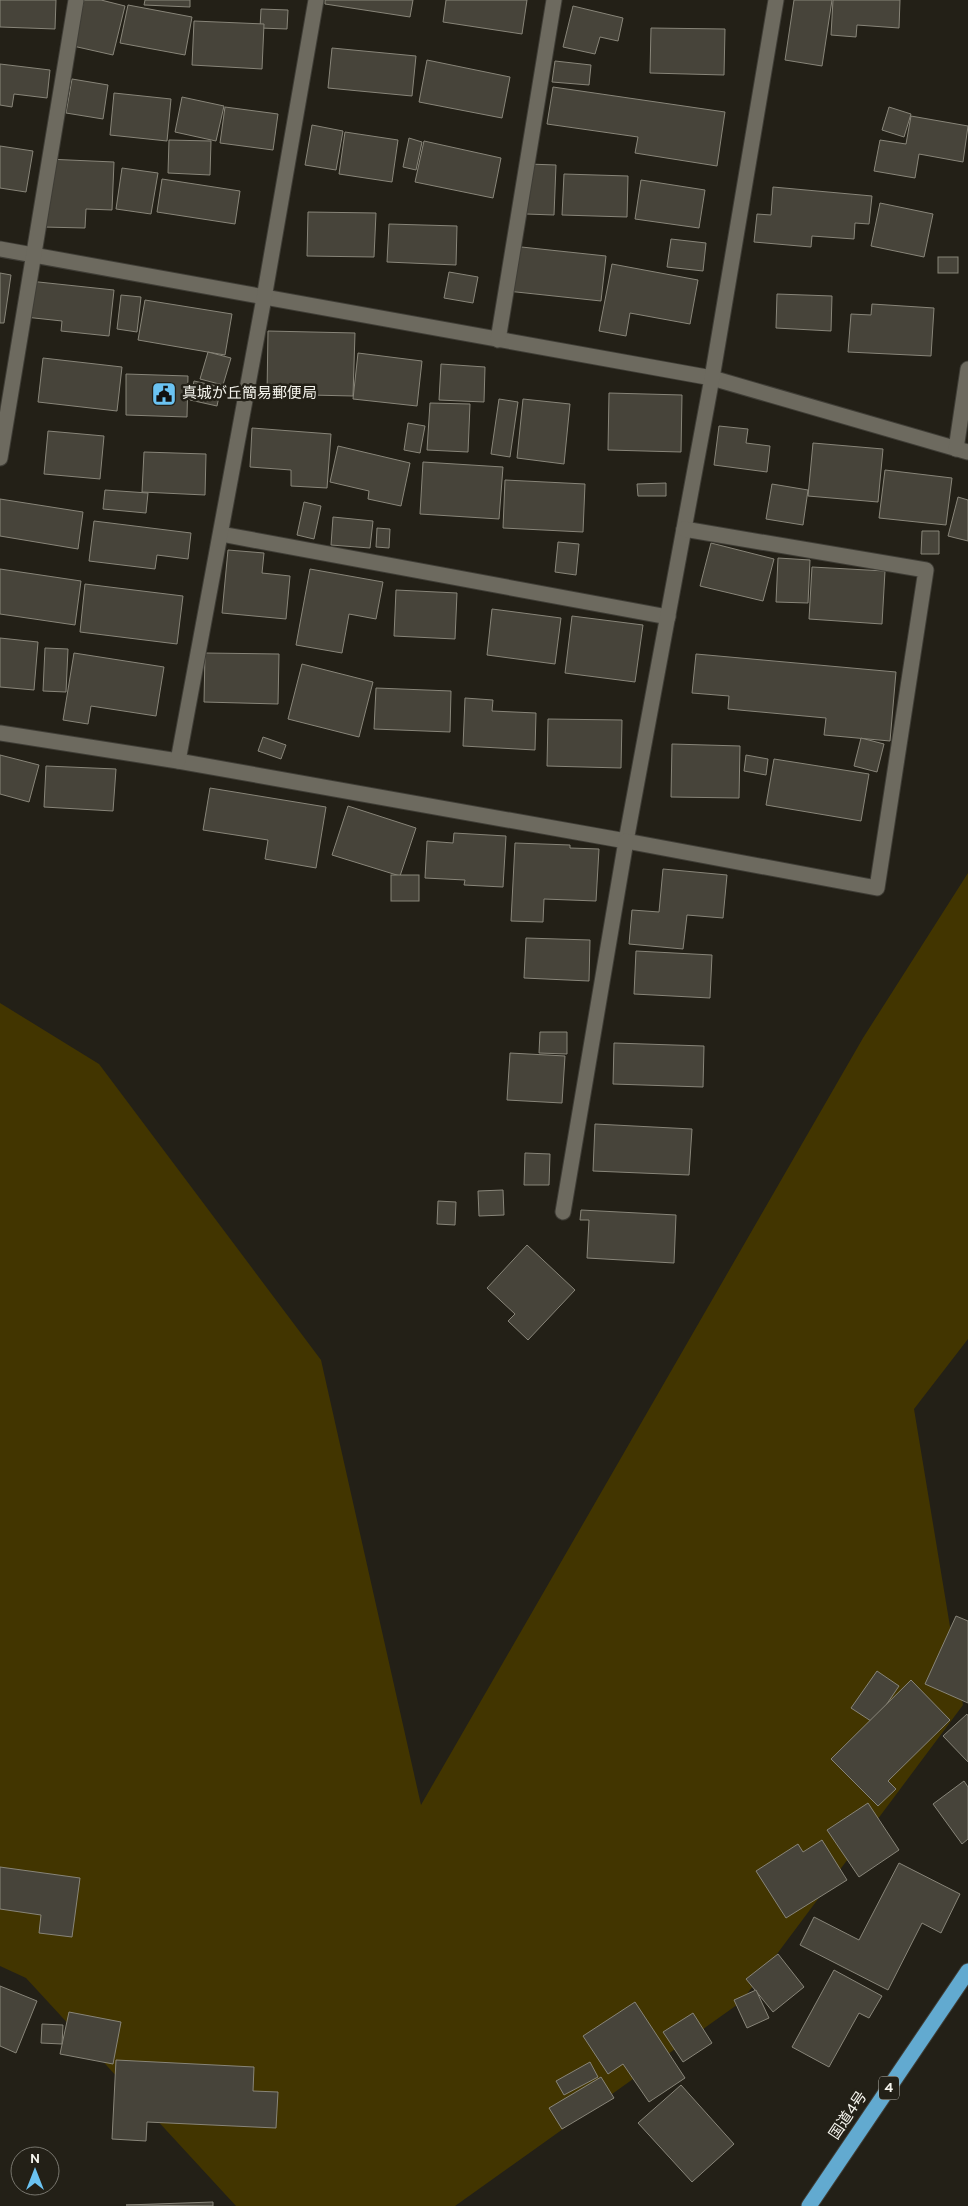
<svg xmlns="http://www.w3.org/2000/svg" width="968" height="2206" viewBox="0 0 968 2206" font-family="Overpass,'Noto Sans JP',sans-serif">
	<rect width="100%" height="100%" fill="#232017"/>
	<!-- green -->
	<polygon fill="#423500" points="968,873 968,1339 914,1409 963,1705 741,2002 455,2206 236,2206 26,1978 0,1966 0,1003 99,1064 321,1360 421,1805 863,1038"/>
	<!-- building -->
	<g fill="#47443a" stroke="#888579">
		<polygon points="0,0 56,0 55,29 0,27"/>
		<polygon points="84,0 101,0 125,6 113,55 73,46"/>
		<polygon points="145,0 190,0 190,7 144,5"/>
		<polygon points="325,0 413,0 410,17 325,4"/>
		<polygon points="446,0 527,0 522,34 443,22"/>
		<polygon points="794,0 832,0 822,66 785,60"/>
		<polygon points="833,0 900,0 899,28 857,25 856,37 831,35"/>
		<polygon points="128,5 192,17 185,55 120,43"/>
		<polygon points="573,6 623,18 618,41 600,37 595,54 563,47"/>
		<polygon points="261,9 288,10 287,29 260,28"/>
		<polygon points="194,21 264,24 262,69 192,65"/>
		<polygon points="651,28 725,29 724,75 650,73"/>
		<polygon points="332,48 416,56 412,96 328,88"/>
		<polygon points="427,60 510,77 502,118 419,102"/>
		<polygon points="555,61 591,65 589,85 552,82"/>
		<polygon points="0,64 50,70 47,98 14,94 12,107 0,105"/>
		<polygon points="72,79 108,85 103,119 66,113"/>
		<polygon points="553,87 725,112 717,166 635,153 638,137 547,124"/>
		<polygon points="114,93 171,99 167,141 110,135"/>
		<polygon points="182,97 224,106 216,141 175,132"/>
		<polygon points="225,107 278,114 273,150 220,143"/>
		<polygon points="889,107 911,114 904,137 882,130"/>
		<polygon points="911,116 968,126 963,162 919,154 915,178 874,171 880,140 906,144"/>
		<polygon points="312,125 343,131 336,170 305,165"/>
		<polygon points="345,132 398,140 392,182 339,174"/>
		<polygon points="409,138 422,142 416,170 403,167"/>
		<polygon points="169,140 211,141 210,175 168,173"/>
		<polygon points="424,141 501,158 493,198 415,182"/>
		<polygon points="0,146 33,151 26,192 0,188"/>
		<polygon points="47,159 114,162 112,210 86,209 85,228 43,227"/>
		<polygon points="528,164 556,165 554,215 526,214"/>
		<polygon points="122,168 158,173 151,214 116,209"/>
		<polygon points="564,174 628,176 627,217 562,215"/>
		<polygon points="162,179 240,191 235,224 157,212"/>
		<polygon points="641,180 705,190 699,228 635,219"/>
		<polygon points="773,187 872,196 869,224 855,223 854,239 812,236 811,247 754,242 757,214 771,215"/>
		<polygon points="880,203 933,214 924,257 871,246"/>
		<polygon points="308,212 376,213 374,257 307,256"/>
		<polygon points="389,224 457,226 456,265 387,262"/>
		<polygon points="671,239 706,243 703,271 667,267"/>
		<polygon points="512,246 606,256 601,301 507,291"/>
		<rect x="938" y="257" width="20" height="16"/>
		<polygon points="612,264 698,280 690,324 630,313 626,336 599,331"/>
		<polygon points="449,272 478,277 473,303 444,298"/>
		<polygon points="0,273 11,275 4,323 0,323"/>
		<polygon points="29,281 114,290 109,336 61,331 62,321 25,317"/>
		<polygon points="777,294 832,296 831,331 776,328"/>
		<polygon points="121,295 141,297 137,332 117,329"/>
		<polygon points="145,300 232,314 225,355 138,340"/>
		<polygon points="872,304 934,308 931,356 848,352 851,314 871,315"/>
		<polygon points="268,331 355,333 353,396 267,394"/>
		<polygon points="208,352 231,358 223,385 200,379"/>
		<polygon points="358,353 422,361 417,406 353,399"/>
		<polygon points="43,358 122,367 117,411 38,402"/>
		<polygon points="441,364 485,367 484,402 439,400"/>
		<polygon points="126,374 188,376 187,417 126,415"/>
		<polygon points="194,381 221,387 217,406 190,400"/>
		<polygon points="609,393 682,395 681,452 608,450"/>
		<polygon points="499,399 518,402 510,457 491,454"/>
		<polygon points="523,399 570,404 564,464 517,458"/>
		<polygon points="430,403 470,404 468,452 427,450"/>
		<polygon points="408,423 425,426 420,453 404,450"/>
		<polygon points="719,426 748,429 746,443 770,446 767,472 714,465"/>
		<polygon points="252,428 331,434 327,488 291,486 291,470 250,467"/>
		<polygon points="48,431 104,436 100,479 44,474"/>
		<polygon points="813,443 883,449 878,502 808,496"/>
		<polygon points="338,446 410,463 401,506 368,499 369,491 330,482"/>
		<polygon points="144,452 206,454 205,495 142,492"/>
		<polygon points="423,462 503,467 499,519 420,514"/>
		<polygon points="885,470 952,478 946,525 879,518"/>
		<polygon points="505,480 585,484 583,532 503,528"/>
		<polygon points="666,483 666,496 638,496 637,484"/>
		<polygon points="772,484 808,490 803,525 766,519"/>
		<polygon points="105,490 148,493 146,513 103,509"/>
		<polygon points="958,497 968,500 968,541 948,536"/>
		<polygon points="0,499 83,512 78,549 0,536"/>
		<polygon points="304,502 321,506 314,539 297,535"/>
		<polygon points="333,517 373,521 370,548 331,545"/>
		<polygon points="94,521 191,533 188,559 157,555 155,569 89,561"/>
		<polygon points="377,528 390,529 389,548 376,547"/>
		<polygon points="922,531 939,531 939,554 921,554"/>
		<polygon points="558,542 579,544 576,575 555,572"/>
		<polygon points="711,543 774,559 763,601 700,586"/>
		<polygon points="228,550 264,553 262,573 290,576 286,619 222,613"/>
		<polygon points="778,558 810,560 808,603 776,602"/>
		<polygon points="812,567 885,571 882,624 809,619"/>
		<polygon points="0,569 81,581 75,625 0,614"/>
		<polygon points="310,569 383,582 376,619 349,614 342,653 296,645"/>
		<polygon points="85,584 183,596 177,644 80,632"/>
		<polygon points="396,590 457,593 455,639 394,636"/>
		<polygon points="492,609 561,618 555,664 487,655"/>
		<polygon points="572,616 643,625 635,682 565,673"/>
		<polygon points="0,638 38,642 34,690 0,687"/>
		<polygon points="45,648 68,649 66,692 43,691"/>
		<polygon points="74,653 164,667 156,716 91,706 88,724 63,720"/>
		<polygon points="205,653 279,654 278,704 204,702"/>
		<polygon points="696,654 896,672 890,741 824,735 826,718 728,709 729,696 692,693"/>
		<polygon points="302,664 373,682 359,737 288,719"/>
		<polygon points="376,688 451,691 450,732 374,729"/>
		<polygon points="465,698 493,700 492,711 536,713 535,750 463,746"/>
		<polygon points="548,719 622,720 621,768 547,766"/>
		<polygon points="263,737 286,745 281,759 258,751"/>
		<polygon points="861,738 884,744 877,772 854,766"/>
		<polygon points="672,744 740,746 739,798 671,797"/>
		<polygon points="0,755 39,765 29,802 0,794"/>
		<polygon points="746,755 768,759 766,775 744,771"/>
		<polygon points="774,759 869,774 861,821 766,805"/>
		<polygon points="46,766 116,769 113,811 44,807"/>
		<polygon points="210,788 326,807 316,868 265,859 268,840 203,830"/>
		<polygon points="348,806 416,828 400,876 332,855"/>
		<polygon points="454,833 506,836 503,887 464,885 465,880 425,878 427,841 453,843"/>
		<polygon points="515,843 570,845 570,848 599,849 596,901 544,899 543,922 511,921"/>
		<polygon points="663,869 727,875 723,918 687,915 683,949 629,944 632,910 659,912"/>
		<rect x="391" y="875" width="28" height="26"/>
		<polygon points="526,938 590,940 589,981 524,978"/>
		<polygon points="636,951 712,955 710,998 634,994"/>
		<polygon points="540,1032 567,1032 567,1054 539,1053"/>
		<polygon points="614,1043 704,1046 703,1087 613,1084"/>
		<polygon points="510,1053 565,1056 562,1103 507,1100"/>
		<polygon points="595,1124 692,1129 689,1175 593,1171"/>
		<polygon points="525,1153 550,1154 549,1185 524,1185"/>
		<polygon points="503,1190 504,1215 479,1216 478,1191"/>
		<polygon points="438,1201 456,1202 455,1225 437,1224"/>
		<polygon points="581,1210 676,1215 674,1263 587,1258 589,1220 580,1220"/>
		<polygon points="527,1245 575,1290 528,1340 508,1321 515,1314 487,1288"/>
		<polygon points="956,1616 968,1621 968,1703 925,1684"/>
		<polygon points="877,1671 899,1686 874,1723 851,1708"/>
		<polygon points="911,1680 950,1720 888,1781 896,1789 878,1806 831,1759"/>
		<polygon points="967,1714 968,1716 968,1762 943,1736"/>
		<polygon points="964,1781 968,1787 968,1839 962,1844 933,1804"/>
		<polygon points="868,1803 899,1850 859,1877 827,1830"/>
		<polygon points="822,1840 847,1880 786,1918 756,1871 798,1844 803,1852"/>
		<polygon points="899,1863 960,1894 941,1933 922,1923 888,1990 800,1945 814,1917 859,1940"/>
		<polygon points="0,1867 80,1878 72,1937 39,1933 41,1915 0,1909"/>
		<polygon points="778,1954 804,1987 773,2012 746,1979"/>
		<polygon points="834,1970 882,1996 869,2018 859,2013 829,2067 792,2047"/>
		<polygon points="0,1986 37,2001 16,2053 0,2046"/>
		<polygon points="756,1990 769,2018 747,2028 734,2000"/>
		<polygon points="635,2002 685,2078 649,2102 623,2064 608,2074 583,2036"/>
		<polygon points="69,2012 121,2022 113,2064 60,2054"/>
		<polygon points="693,2013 712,2043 683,2062 663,2032"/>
		<polygon points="42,2024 63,2025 62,2044 41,2043"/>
		<polygon points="116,2060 254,2067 253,2091 278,2092 276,2128 147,2122 146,2141 112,2139"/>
		<polygon points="590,2062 598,2077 564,2095 556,2081"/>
		<polygon points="601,2077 614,2098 562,2129 549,2108"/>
		<polygon points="681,2085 734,2144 692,2182 638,2123"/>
		<polygon points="213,2202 213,2206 126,2205"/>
	</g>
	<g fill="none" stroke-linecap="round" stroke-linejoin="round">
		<defs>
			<g id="minor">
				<polyline points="0,249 712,378 968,452"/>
				<polyline points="498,340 554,0"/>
				<polyline points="956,449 968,369"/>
				<polyline points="0,458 76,0"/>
				<polyline points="221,534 668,617"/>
				<polyline points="0,733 178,761 626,841 712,378 776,0"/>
				<polyline points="178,761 264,298 316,0"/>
				<polyline points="563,1212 626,841 877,888 926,570 684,529"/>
			</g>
			<polyline id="highway" points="809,2206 968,1971"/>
		</defs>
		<!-- minor casing -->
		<use href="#minor" stroke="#3f3d36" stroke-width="17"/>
		<!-- highway casing -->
		<use href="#highway" stroke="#3f3d36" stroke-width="17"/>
		<!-- minor -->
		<use href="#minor" stroke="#6d6a5f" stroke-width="15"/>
		<!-- highway -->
		<use href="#highway" stroke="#62aad0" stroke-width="15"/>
	</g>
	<!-- icons -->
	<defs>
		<symbol id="civic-square" viewBox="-11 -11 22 22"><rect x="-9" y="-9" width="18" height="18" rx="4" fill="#6bc3f2" stroke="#232017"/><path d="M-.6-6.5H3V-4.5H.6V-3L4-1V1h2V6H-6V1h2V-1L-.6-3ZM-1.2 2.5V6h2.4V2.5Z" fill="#111"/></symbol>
	</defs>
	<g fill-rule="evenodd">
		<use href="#civic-square" x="150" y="380" width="28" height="28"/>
	</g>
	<g text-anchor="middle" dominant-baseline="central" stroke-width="5" stroke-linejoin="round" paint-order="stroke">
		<!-- shield labels -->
		<rect fill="#232017" stroke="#b6b4ad" stroke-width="1" x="879" y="2076.5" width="20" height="23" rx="4"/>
		<g font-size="14" font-weight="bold" fill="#f5f4ed">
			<text x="889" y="2088">4</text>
		</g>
		<!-- poi labels -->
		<g font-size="15" fill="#f5f4ed" stroke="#232017" text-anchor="start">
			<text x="182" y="394">真城が丘簡易郵便局</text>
		</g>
		<!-- street labels -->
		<g font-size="15" fill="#f5f4ed" stroke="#232017">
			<text transform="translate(849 2116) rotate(-56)">国道4号</text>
		</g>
	</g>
	<!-- north arrow -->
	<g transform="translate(35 2171)"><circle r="24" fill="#232017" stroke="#77756d"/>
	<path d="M0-4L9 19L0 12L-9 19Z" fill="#6bc3f2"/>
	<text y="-8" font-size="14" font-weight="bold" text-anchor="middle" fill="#f5f4ed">N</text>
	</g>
</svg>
